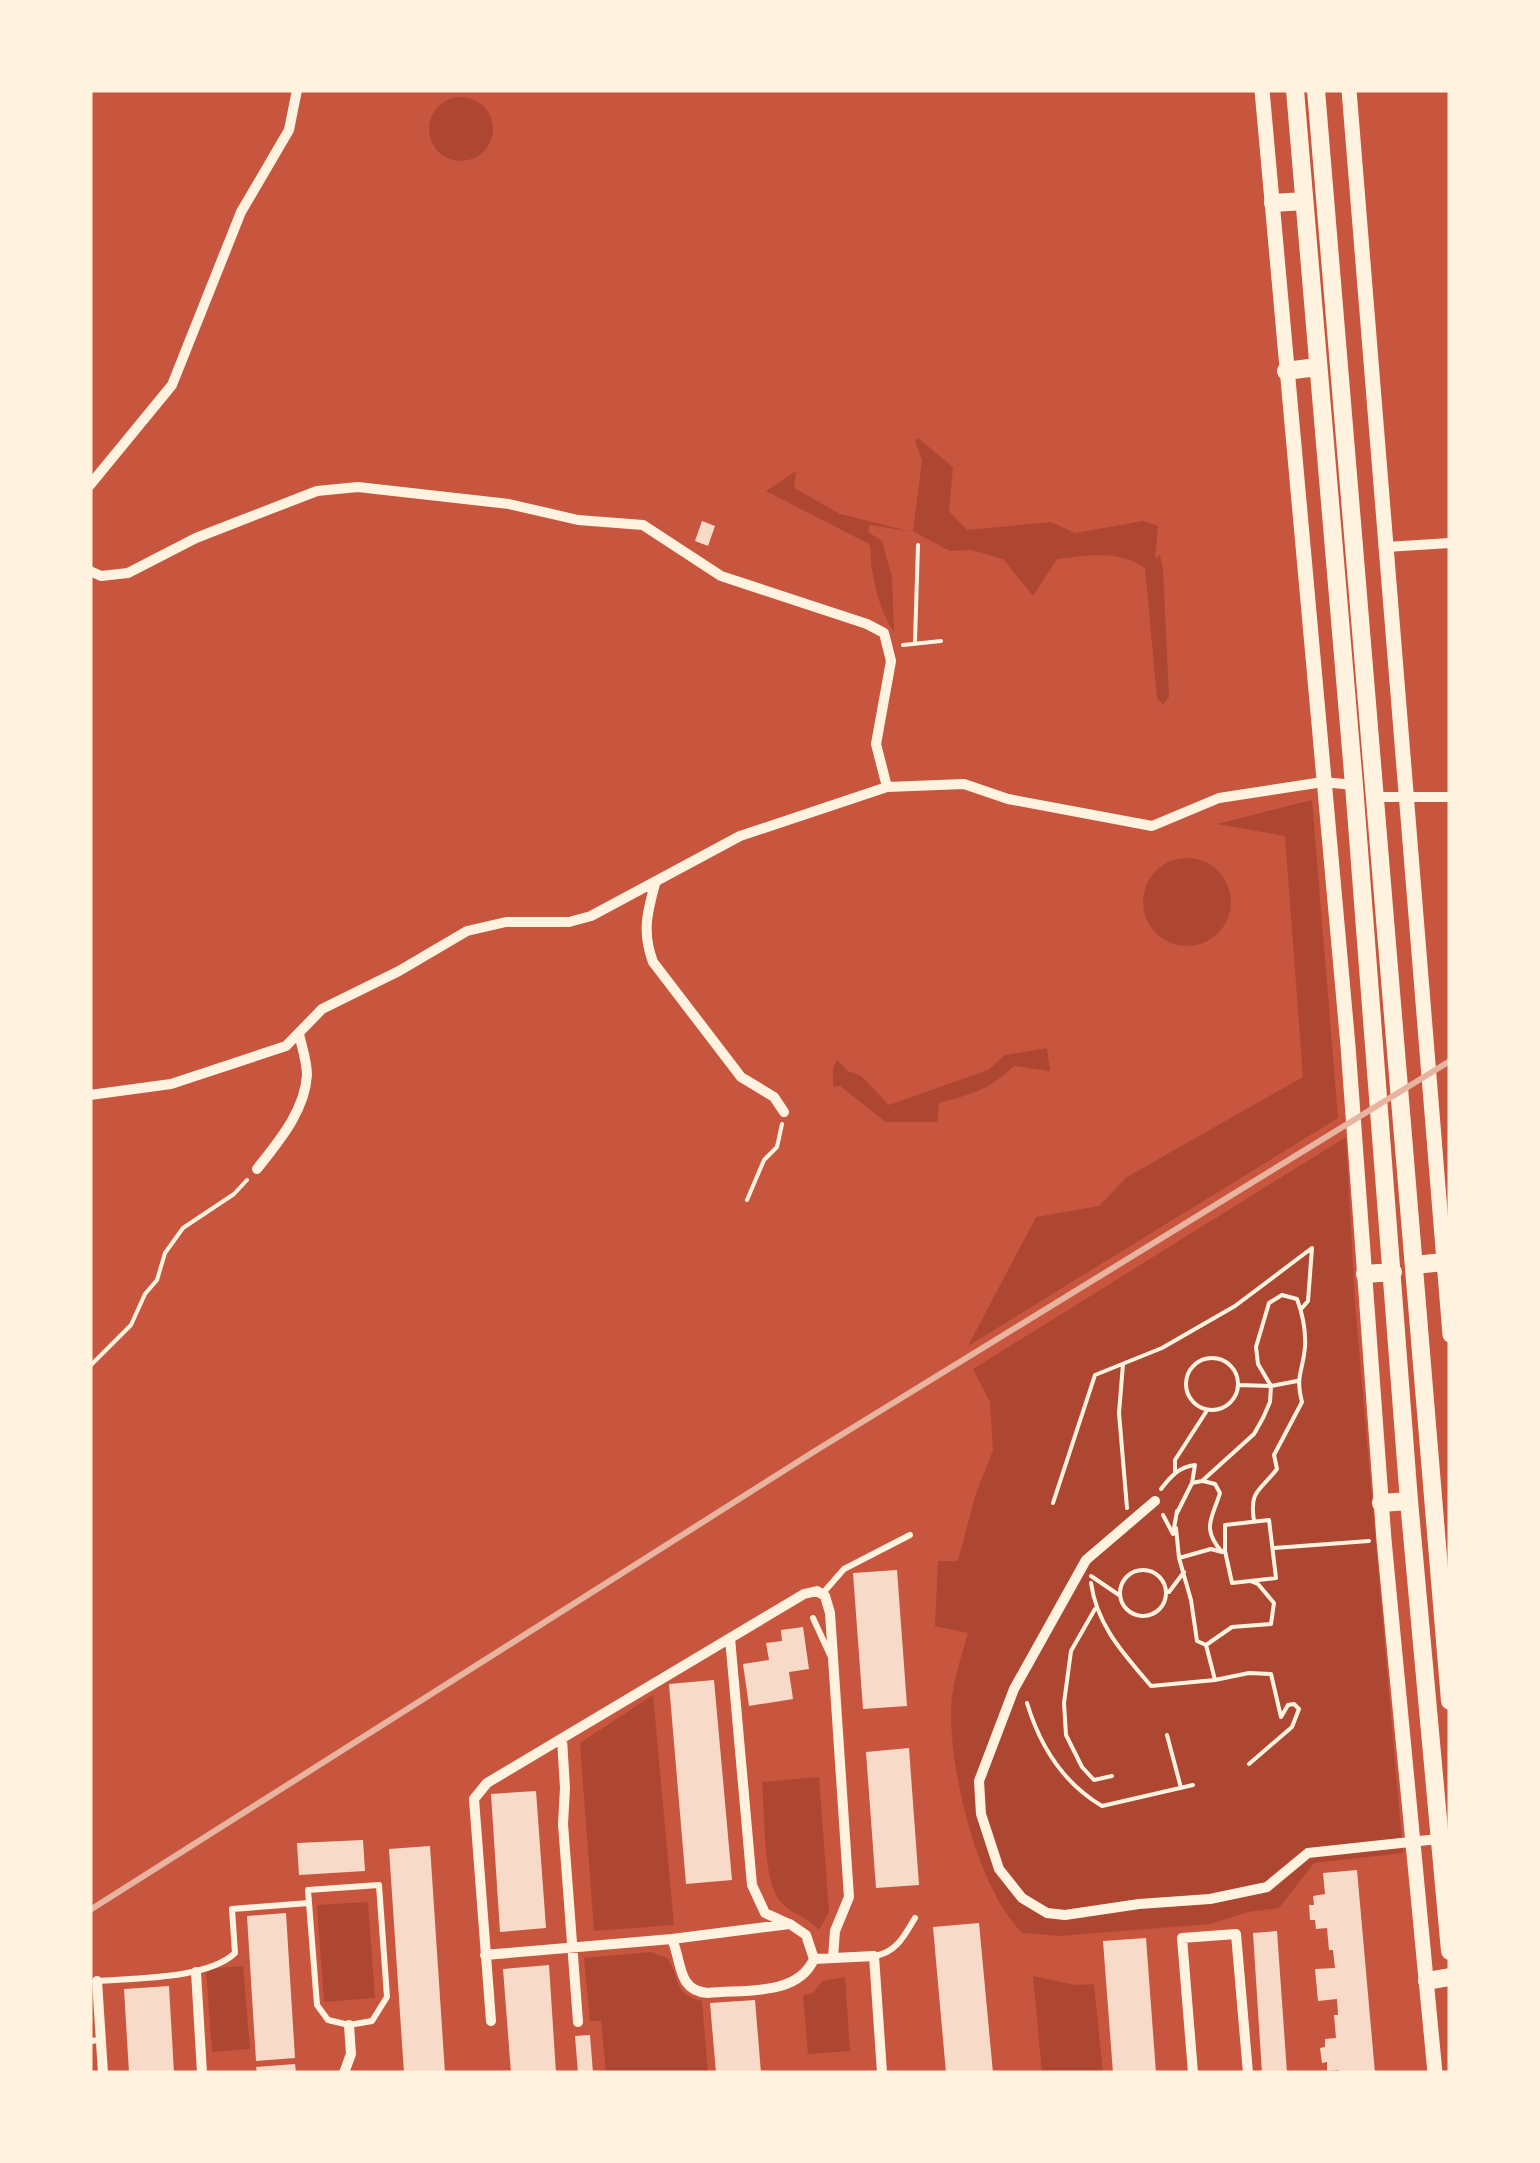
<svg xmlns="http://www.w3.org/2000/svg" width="1540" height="2163" font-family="'Work Sans',sans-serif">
<rect width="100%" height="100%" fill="#c8553d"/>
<path fill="#ae4732" d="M429 129a32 32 0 1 1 64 0a32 32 0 1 1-64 0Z
M918,438L953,467L949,511L967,530L1051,522L1075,533L1143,521L1158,526L1155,558L1160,555L1163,570L1169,697L1163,705L1157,698L1145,568C1120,550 1087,555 1057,559L1033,596L1003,559L971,550L950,551L914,532L870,525L868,532L882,541L892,577L894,632C882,614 875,591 872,569C870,560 872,553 869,544L766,491L796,471L794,488L840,514L913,532L922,460L915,441Z
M1312,800L1338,1118L968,1346L1036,1217L1099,1206L1127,1177L1303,1077L1285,836L1217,824Z
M1143 902a44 44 0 1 1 88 0a44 44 0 1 1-88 0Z
M1047,1048L1050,1071L1014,1066C991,1089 970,1095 939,1103L937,1122H886L840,1086L833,1087V1068L837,1060L848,1071L861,1076L889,1105L988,1070L1005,1055Z
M1346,1137L1355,1303L1403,1853L1314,1863L1279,1908L1248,1912L1210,1924L1060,1936L1022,1933C977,1887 950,1773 951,1709C952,1683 961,1658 968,1633L935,1626L938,1561H958L975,1496L993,1450L990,1402L973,1369Z
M653,1695L674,1925L594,1931L580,1743Z
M819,1777L829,1912L819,1930C808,1917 790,1914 780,1901C762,1879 765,1811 762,1782Z
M368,1902L375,1998L324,2002L317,1905Z
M651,1952L667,1958C681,1977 672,1995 702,2001L708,2073L606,2072L601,2021H590L584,1958Z
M243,1966L250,2049L212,2052L206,1969Z
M1033,1976L1075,1985L1094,1984L1103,2073H1042Z
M845,1977L850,2051L808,2054L803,1995L813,1993L822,1981Z"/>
<path fill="#f7dbc8" d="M702,521L715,526L708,546L695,541Z
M897,1570L907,1706L863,1709L853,1573Z
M803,1627L809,1669L789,1672L793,1699L749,1706L743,1664L769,1660L766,1643L782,1641L781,1630Z
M714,1680L732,1880L686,1884L669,1684Z
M909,1748L919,1885L876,1888L866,1752Z
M536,1791L546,1928L500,1932L491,1794Z
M363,1840L365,1871L299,1875L297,1843Z
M430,1846L445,2073H404L389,1849Z
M1357,1870L1375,2073H1339V2070L1327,2071V2062L1322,2063L1320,2048L1325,2047V2039L1336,2038L1334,2015H1338L1337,1999L1318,2001L1315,1969L1335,1968L1333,1950H1329L1327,1928L1316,1929L1315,1920H1310L1309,1905H1314L1313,1896L1325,1894L1323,1873Z
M286,1913L295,2058L256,2061L247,1916Z
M979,1923L993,2073H946L933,1927Z
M1277,1931L1287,2073H1262L1253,1933Z
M1146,1938L1156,2073H1113L1103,1941Z
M549,1965L556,2073H511L503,1969Z
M169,1986L174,2073H129L124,1989Z
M755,2000L761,2073H716L710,2003Z
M590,2035L593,2073H578L575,2036Z
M295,2064L296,2073H257L256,2067Z"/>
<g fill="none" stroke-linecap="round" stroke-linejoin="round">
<path stroke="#fff3e0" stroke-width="4" d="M915,641L918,545
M903,645L941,641
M747,1200L764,1160L777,1147L782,1124
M1186 1384a26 26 0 1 1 52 0a26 26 0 1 1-52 0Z
M1123,1364L1119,1413L1127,1508
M90,1366L131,1325L145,1294L157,1280L165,1253L183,1228L234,1194L247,1180
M1239,1385L1271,1386L1297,1381
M1175,1473V1460L1206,1412
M1203,1481L1215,1484L1220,1493C1212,1519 1201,1528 1222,1552L1225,1551
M1161,1489C1171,1476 1179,1467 1195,1465L1192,1483L1202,1481L1254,1434L1263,1418L1270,1402L1271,1386L1258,1364L1256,1347L1269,1303L1282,1295L1297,1299C1303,1315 1306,1330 1305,1347C1303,1372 1295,1375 1302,1402L1274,1455L1277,1469C1260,1491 1249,1490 1254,1521
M1053,1503L1095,1375L1162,1348L1235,1306L1312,1248L1308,1301L1302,1308
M1177,1513L1192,1483
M1163,1515L1173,1534L1177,1511
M1269,1520L1276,1578L1232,1583L1225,1551V1525Z
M1176,1528L1179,1558L1191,1600L1197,1641L1206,1645L1215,1680L1249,1673L1271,1674L1281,1717L1288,1705L1294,1704L1299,1709L1292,1727L1249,1764
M1274,1548L1369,1541
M1179,1558L1211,1549L1222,1552
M1120 1593a23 23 0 1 1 46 0a23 23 0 1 1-46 0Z
M1091,1576L1119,1595
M1091,1583C1097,1626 1124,1654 1151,1686L1215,1680
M1169,1592L1184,1572
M1095,1609L1071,1651L1064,1703L1066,1735L1082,1767L1094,1780L1112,1776
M1206,1645L1232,1627L1271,1624L1274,1603L1258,1584L1250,1581
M1027,1703C1040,1746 1063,1783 1102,1806L1193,1785
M1167,1735L1181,1788"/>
<path stroke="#fff3e0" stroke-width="6" d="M823,1593L844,1569L910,1535
M813,1618L830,1655
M379,1885L387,1997L372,2021L349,2025L328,2020L317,2005L308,1890Z
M875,1956C897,1952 904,1936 915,1918
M97,1981C135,1978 208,1979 235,1953L232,1909L309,1903
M90,2041L101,2040"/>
<path stroke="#fff3e0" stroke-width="10" d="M90,485L172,385L241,212L289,130L297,90
M1386,547L1450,543
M90,571L101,576L128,573L196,538L317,491L358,487L509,504L578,520L643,525L721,576L867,624L884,633L891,661L876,744L887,787
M1376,797H1450
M655,884C647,913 642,933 653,962L741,1077L774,1097L784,1112
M90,1095L171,1084L286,1046L322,1009L399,971L467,931L506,922H569L591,916L740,836L887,787L964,784L1008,799L1152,826L1219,798L1323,782L1354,785
M257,1169C278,1142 305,1111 307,1075C307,1062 302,1047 299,1034
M1155,1501L1086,1560L1014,1689L979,1781L981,1814L999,1869L1022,1898L1047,1913L1065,1915L1139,1904L1210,1899L1267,1887L1308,1853L1438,1839L1450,1846
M730,1638L752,1885L765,1913L789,1924
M562,1739L565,1788L563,1824L578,2022
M485,1955L672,1939C682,1962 677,1991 708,1993C744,1989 797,1997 814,1959L806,1935L790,1924L672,1939
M814,1959L874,1956L882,2073
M196,1972L202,2073
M97,1981L103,2073
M491,2021L474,1799L487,1783L804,1594L817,1591L825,1596L830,1613L849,1897L835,1931L833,1958
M344,2073L351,2054L349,2025
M1193,2073L1182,1938L1236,1934L1248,2073"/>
<path stroke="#fff3e0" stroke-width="15" d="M1262,90L1348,1046L1384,1540L1435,2073
M1349,90L1450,1335"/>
<path stroke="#fff3e0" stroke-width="18" d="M1295,90L1354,785L1409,1501L1450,1951
M1316,90L1450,1701
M1273,203L1304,201
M1286,371L1317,367
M1414,1265L1444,1262
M1365,1274L1393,1272
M1381,1503L1409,1501
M1427,1981L1450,1977"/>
<path stroke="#e9b49f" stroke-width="6" d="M90,1910L815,1451L1450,1061"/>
</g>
<rect width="1540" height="2163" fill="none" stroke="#fff3e0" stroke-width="185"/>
</svg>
